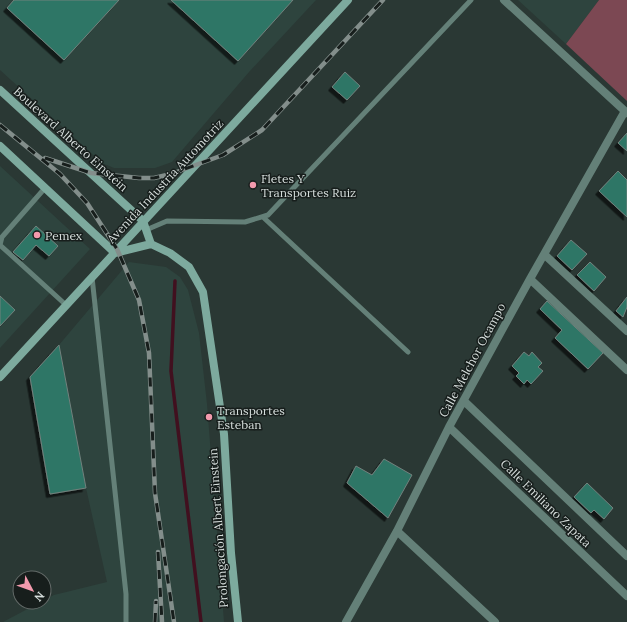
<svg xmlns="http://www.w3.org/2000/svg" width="627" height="622" font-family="Lora,serif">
<defs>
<filter id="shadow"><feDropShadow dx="-3.5" dy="3.5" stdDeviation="0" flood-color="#0009"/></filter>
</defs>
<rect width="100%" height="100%" fill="#2a3834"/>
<path fill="#2e443e" d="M0,0H316L249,72L172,162L155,168H114L102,163L0,70Z
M518,0H599L566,44Z
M0,166L90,249L0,348Z
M129,262L166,267L180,277L188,290L199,333L207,404L224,622H3L54,595L107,582L86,488L59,345Z"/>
<path fill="#7c4853" d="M599,0H627V101L566,44Z"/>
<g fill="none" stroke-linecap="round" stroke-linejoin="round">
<path stroke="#41101f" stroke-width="3.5" d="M175,281L171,371L201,622"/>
</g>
<path fill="#2e7666" stroke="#72817d" filter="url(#shadow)" d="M14,0H119L64,60L7,8Z
M171,0H293L238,61Z
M345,72L360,86L347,100L332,87Z
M627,133V151L618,143Z
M618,171L627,180V217L599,191Z
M36,226L58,246L49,256L36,245L23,260L13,252Z
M571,240L587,254L572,270L557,256Z
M590,262L606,277L594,291L577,275Z
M0,296L15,310L0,326Z
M627,297V307L623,317L616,311Z
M547,301L603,353L588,369L555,338L562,330L540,309Z
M59,345L86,488L50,494L30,377Z
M524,352L529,356L532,352L542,363L538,367L543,371L531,384L527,380L524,384L516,376L519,373L512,366Z
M384,459L412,475L388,518L347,483L356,466L372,475Z
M587,483L613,508L604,519L594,510L591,513L574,497Z"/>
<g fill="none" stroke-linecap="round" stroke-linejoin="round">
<path stroke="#648078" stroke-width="5" d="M45,188L2,237L0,245L66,305
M264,218L408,352
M146,230L167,221L245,222L268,215L471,0
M92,277L126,594V622"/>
<path stroke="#648078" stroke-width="8" d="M504,0L627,113
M545,255L627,331
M530,279L627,370
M464,401L627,556
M449,427L627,596
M397,531L495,622
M346,622L397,531L449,427L530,279L625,111"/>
<path stroke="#7daa9e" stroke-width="8" d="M0,90L143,221L151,244
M0,146L115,253
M115,253L151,244L170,253L189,267L203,292L224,434L231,553L238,622
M0,377L348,0"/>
<g stroke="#838e8b" stroke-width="4.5">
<path id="rail" d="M0,125L60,174L87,203L117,249L139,300L149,353L155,493L174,622
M45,158L91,173L139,178H154L171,174L223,155L262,130L383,0
M158,552L162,622
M155,622L156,601"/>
</g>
<use href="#rail" stroke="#171e1c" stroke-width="3" stroke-dasharray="9" stroke-linecap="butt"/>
</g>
<g fill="#f29aad" stroke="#171e1c" stroke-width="1.5">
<circle cx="253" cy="185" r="4"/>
<circle cx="37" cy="235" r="4"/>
<circle cx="209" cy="417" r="4"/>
</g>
<g text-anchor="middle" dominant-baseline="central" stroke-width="3" stroke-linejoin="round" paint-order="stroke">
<g font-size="12" fill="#d5dddb" stroke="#171e1c">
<text transform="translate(71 139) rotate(42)">Boulevard Alberto Einstein</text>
<text transform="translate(165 181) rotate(-47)">Avenida Industria Automotriz</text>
<text transform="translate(472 360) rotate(-62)">Calle Melchor Ocampo</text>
<text transform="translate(546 503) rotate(44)">Calle Emiliano Zapata</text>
<text transform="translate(218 528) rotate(-94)">Prolongación Albert Einstein</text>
</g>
<g font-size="12" fill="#d5dddb" stroke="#171e1c" text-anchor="start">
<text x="261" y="178">Fletes Y<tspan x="261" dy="14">Transportes Ruiz</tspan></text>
<text x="45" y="235">Pemex</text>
<text x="217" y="410">Transportes<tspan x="217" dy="14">Esteban</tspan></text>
</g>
</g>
<g transform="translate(32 590) rotate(131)"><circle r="19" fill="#171e1c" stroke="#636a68"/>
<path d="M0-3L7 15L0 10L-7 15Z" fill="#f29aad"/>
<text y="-6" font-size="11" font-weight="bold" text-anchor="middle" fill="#d5dddb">N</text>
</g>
</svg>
